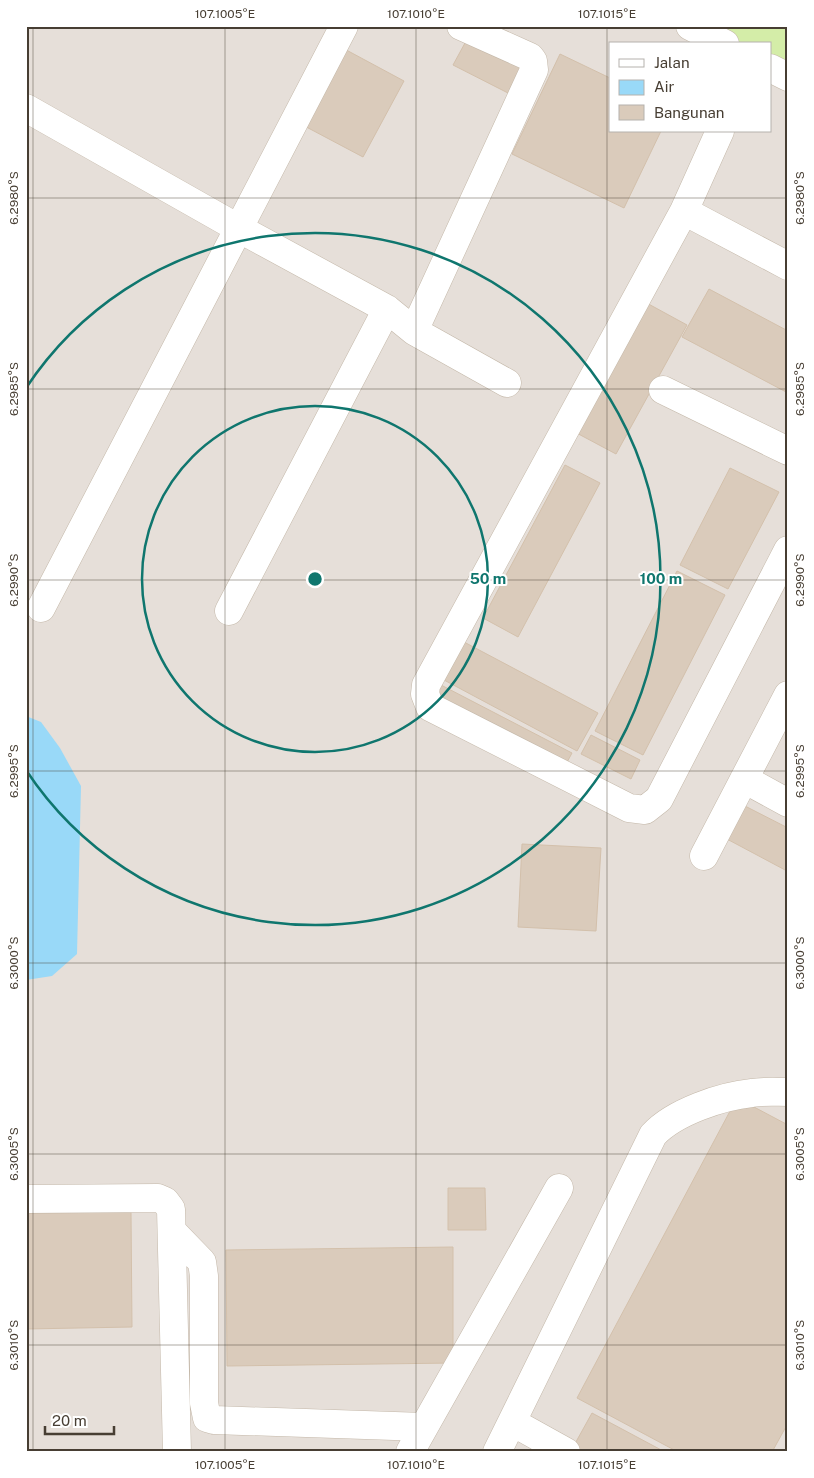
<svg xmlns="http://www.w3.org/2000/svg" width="814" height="1478" font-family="'Public Sans',sans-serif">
<rect width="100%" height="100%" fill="#f4eee4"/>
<path fill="#e6dfd9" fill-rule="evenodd" d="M26,26H788V1452H26ZM610,44H770V131H610Z"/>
<path fill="#d4eda8" d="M687,26H788V79L770,70V44H720Z"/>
<path fill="#99d9f8" d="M26,716L41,722L60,748L81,786L77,954L52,976L26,980Z"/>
<path fill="#dacbbb" stroke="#d3c0ab" d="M471,32L525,60L508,93L453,65Z
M337,45L404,81L363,157L295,121Z
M560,54L610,78V131H661L624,208L512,154Z
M709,289L788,331V393L682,337Z
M643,301L687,325L616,454L571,430Z
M565,465L600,483L518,637L483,618Z
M730,468L779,492L728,589L680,565Z
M677,571L725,595L643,755L595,731Z
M464,642L598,713L577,751L444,680Z
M441,685L572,753L565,766L434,698Z
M591,735L640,760L631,779L581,754Z
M743,805L788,828L787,871L725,838Z
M522,844L601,848L596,931L518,927Z
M737,1098L788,1125V1423L772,1452H678L577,1398Z
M448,1188H485L486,1230H448Z
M131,1212L132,1327L26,1329V1213Z
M453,1247V1363L227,1366L226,1250Z
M592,1413L665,1452H577L572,1449Z"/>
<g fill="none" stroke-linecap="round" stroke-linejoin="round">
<g stroke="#c4b8a9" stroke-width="29">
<path id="minor" d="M690,26L725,44
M770,68L788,77
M26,108L238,228L387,309L414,331L507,383
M720,131L684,211L426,685L425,694L430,707L629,808L645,810L659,799L788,550
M684,211L788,266
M414,331L534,70L533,61L530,57L461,26
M663,390L788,451
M41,608L344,26
M229,611L387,309
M744,779L788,803
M704,856L788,695
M26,1199L158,1198L165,1201L171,1209L177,1452
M172,1231L202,1262L204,1276V1403L207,1418L214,1420L424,1427
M512,1422L566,1452
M410,1452L559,1188
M497,1452L653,1135C674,1112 722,1096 752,1093C764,1091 776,1092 788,1092"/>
</g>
<use href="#minor" stroke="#fff" stroke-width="28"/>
</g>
<path fill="none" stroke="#473e33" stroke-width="1" stroke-opacity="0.45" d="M33,26V1452M225,26V1452M416,26V1452M607,26V1452M26,198H788M26,389H788M26,580H788M26,771H788M26,963H788M26,1154H788M26,1345H788"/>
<g fill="none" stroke="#0f766e" stroke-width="2.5">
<circle cx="315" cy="579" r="173"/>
<path d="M26 388A346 346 0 1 1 26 770"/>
</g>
<circle cx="315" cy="579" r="8" fill="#0f766e" stroke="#fff" stroke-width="2.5"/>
<g font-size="15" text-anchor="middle" font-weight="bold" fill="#0f766e" stroke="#fff" stroke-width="4" stroke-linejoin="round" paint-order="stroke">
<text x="488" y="584">50 m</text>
<text x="661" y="584">100 m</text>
</g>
<rect width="814" height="1478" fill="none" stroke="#ffffff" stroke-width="55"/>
<rect x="609" y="42" width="162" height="90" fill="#ffffff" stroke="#b5b2ad"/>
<rect x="619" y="59" width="25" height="8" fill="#ffffff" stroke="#b5b2ad"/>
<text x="654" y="68" font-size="15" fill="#473e33">Jalan</text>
<rect x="619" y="80" width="25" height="15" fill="#99d9f8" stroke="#b5b2ad"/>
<text x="654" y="92" font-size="15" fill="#473e33">Air</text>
<rect x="619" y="105" width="25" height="15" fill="#dacbbb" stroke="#b5b2ad"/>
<text x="654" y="118" font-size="15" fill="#473e33">Bangunan</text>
<path d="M45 1426v8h69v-8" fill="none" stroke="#473e33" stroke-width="2.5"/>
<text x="52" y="1426" font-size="15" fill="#473e33" stroke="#ffffff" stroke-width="4" paint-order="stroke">20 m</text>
<rect x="28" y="28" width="758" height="1422" fill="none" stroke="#473e33" stroke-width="2"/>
<g font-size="12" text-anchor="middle" fill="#473e33">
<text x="225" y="18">107.1005°E</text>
<text x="416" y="18">107.1010°E</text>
<text x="607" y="18">107.1015°E</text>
<text transform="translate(14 198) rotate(-90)" y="4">6.2980°S</text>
<text transform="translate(800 198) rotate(-90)" y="4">6.2980°S</text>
<text transform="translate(14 389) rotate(-90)" y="4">6.2985°S</text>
<text transform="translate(800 389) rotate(-90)" y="4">6.2985°S</text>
<text transform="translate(14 580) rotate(-90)" y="4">6.2990°S</text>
<text transform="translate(800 580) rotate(-90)" y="4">6.2990°S</text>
<text transform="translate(14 771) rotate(-90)" y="4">6.2995°S</text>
<text transform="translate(800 771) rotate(-90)" y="4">6.2995°S</text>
<text transform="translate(14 963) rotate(-90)" y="4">6.3000°S</text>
<text transform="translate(800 963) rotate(-90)" y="4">6.3000°S</text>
<text transform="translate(14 1154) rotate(-90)" y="4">6.3005°S</text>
<text transform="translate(800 1154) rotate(-90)" y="4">6.3005°S</text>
<text transform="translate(14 1345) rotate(-90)" y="4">6.3010°S</text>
<text transform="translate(800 1345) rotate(-90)" y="4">6.3010°S</text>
<text x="225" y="1469">107.1005°E</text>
<text x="416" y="1469">107.1010°E</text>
<text x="607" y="1469">107.1015°E</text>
</g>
</svg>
